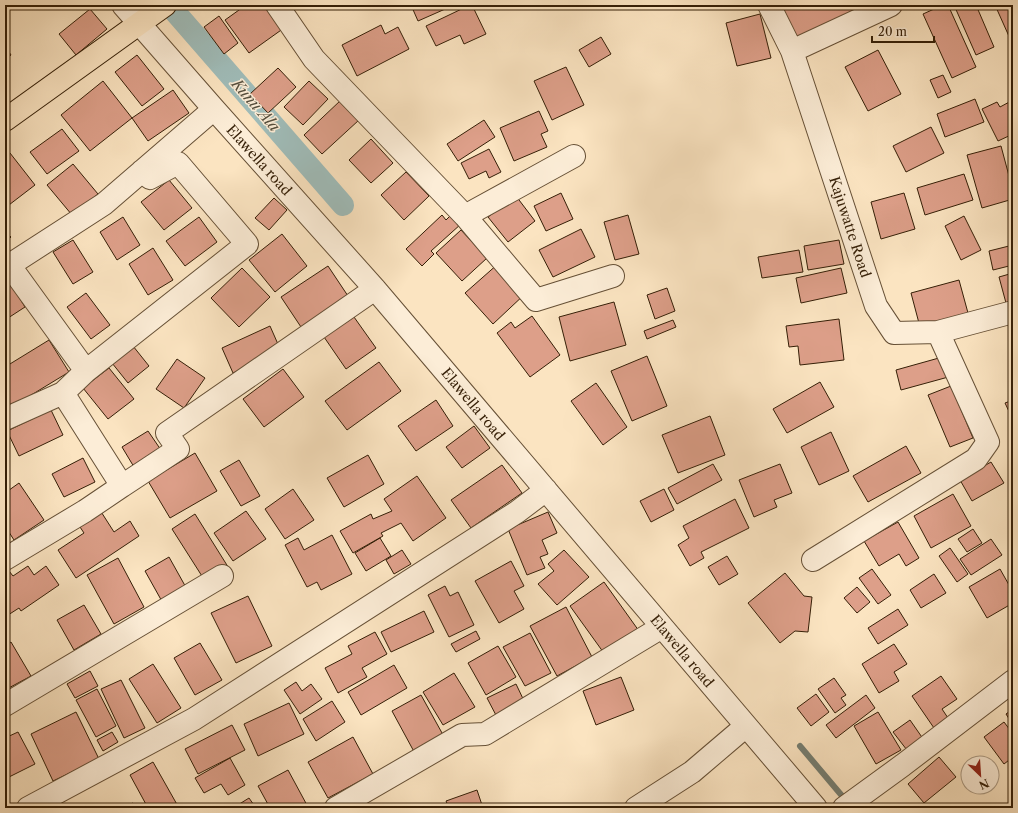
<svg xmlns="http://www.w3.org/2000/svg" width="1018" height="813" font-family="'Libre Caslon Text',serif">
<rect width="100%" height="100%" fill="#fbe4c1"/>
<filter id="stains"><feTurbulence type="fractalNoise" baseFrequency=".005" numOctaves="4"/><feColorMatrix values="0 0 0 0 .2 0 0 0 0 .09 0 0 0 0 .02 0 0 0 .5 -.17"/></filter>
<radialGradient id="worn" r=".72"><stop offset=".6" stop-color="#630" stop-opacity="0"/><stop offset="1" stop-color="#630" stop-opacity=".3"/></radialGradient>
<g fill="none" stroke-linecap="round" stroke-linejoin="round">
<path stroke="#757e72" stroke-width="6" d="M800,746L843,797"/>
<path stroke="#a0bdba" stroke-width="22" d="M169,5L343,205"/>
</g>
<path fill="#dd9f89" stroke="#351f07" d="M246,5H268L284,28L249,53L225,20Z
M411,5H452V6L418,21Z
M470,5H472L486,34L464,44L460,35L436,46L426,26Z
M780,5H872L795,40Z
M943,5H948L976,67L952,78L923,14Z
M954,5H976L994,47L976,55Z
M995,5H1013V43H1012Z
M90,9L107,29L76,55L59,34Z
M760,14L771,58L737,66L726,23Z
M219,16L238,43L224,54L204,27Z
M381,25L385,34L398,27L409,49L357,76L342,45Z
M601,37L611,54L589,67L579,50Z
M5,46L11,55L5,60Z
M878,50L901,94L868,111L845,67Z
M137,55L164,89L142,106L115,72Z
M566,67L584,105L552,120L534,81Z
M278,68L296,87L268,113L250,94Z
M943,75L951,92L938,98L930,80Z
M103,81L132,118L90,151L61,115Z
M309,81L328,99L303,125L284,107Z
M173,90L189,113L148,141L132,118Z
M975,99L984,122L945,137L937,114Z
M341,100L359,120L322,154L304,135Z
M1013,100V134L998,141L982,109L997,102L1000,107Z
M539,111L548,131L541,134L547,147L514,161L500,128Z
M484,120L495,137L458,161L447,144Z
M931,127L944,153L906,172L893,146Z
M62,129L79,151L47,174L30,152Z
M371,139L393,163L371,183L349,160Z
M1001,146L1013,191V199L982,208L967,155Z
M489,149L501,172L489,178L486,171L469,179L461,163Z
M10,153L35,185L5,208V157Z
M73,164L98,194L72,215L47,185Z
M406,172L429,196L404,220L381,195Z
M964,174L973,200L925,215L917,188Z
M169,180L192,208L164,230L141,202Z
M561,193L573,219L546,231L534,206Z
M904,193L915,229L881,239L871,202Z
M516,196L535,221L508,242L488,217Z
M274,198L287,210L269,230L255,218Z
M452,214L461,224L431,251L434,254L422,266L406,249L442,215L446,220Z
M628,215L639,254L615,260L604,222Z
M964,216L981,250L961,260L945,226Z
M123,217L140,245L117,260L100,232Z
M199,217L217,242L185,266L166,241Z
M581,229L595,257L553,277L539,250Z
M461,230L487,258L462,281L436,253Z
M5,231L11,237L5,243Z
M282,234L307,266L275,292L249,260Z
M73,240L93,272L73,284L53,252Z
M839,240L844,264L808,270L804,246Z
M1013,245V265L993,270L989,251Z
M153,248L173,280L148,295L129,264Z
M799,250L803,272L762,278L758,257Z
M499,263L526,293L493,324L465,293Z
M328,266L348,296L301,327L281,297Z
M242,268L270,297L239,327L211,298Z
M841,268L847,293L801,303L796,278Z
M1013,273V301L1006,303L999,277Z
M7,278L25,307L5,320V279Z
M959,280L968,313L920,327L911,293Z
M667,288L675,311L655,319L647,295Z
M86,293L110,325L91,339L67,307Z
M614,302L626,345L570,361L559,317Z
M532,316L560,355L530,377L497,333L511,322L515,328Z
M354,317L376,348L346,369L324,337Z
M839,319L844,360L800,365L798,346L789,347L786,326Z
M673,320L676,327L647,339L644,331Z
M270,326L281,351L233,373L222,348Z
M49,340L69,372L5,411V367Z
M133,346L149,366L128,383L112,363Z
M647,356L667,406L632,421L611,371Z
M946,356L952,376L901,390L896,370Z
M177,359L205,378L184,408L156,389Z
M379,362L401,391L347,430L325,401Z
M109,368L134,399L108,419L83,388Z
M283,369L304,397L264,427L243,399Z
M820,382L834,407L787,433L773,409Z
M596,383L627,427L603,445L571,401Z
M951,386L973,438L950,447L928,395Z
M436,400L453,426L416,451L398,426Z
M1013,400V420L1005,403Z
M51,410L63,435L19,456L7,431Z
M710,416L725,455L678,473L662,435Z
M474,426L490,448L462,468L446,447Z
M148,431L161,450L134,467L122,447Z
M831,432L849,471L819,485L801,447Z
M906,446L921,473L868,502L853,476Z
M195,453L217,491L170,518L148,481Z
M368,455L384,484L344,507L327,478Z
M83,458L95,482L64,497L52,474Z
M239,460L260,496L241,506L220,471Z
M991,462L1004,483L972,501L960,480Z
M713,464L722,480L677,504L668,488Z
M780,464L792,493L774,500L777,507L754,517L739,480Z
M502,465L522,493L471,528L451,500Z
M417,476L446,518L413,541L401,523L381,533L383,536L353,553L340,531L371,514L373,519L392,511L384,499Z
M19,483L44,520L14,540L5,526V493Z
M293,489L314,520L285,539L265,509Z
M664,489L674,510L651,522L640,501Z
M953,494L971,526L931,548L914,516Z
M735,499L749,528L701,552L704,558L690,566L678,545L689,538L683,526Z
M98,507L114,532L130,521L139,536L76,578L58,550L84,533L76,521Z
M246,511L266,539L233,561L214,533Z
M548,512L557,533L542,540L548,554L540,557L545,568L527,575L508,529Z
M195,514L230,570L207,584L172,529Z
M898,522L919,558L906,566L899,554L879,566L864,541Z
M973,529L982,543L967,552L958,539Z
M332,535L352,574L321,590L317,582L307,587L285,545L298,538L304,550Z
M380,538L391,556L366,571L355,553Z
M991,539L1002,555L971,575L960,559Z
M950,548L968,574L957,582L939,556Z
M402,550L411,564L394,574L386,560Z
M564,550L589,577L557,605L538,584L554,571L548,564Z
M727,556L738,574L719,585L708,567Z
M169,557L188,591L164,605L145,571Z
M118,558L144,607L114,624L87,575Z
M511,561L524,586L514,591L524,609L499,623L475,581Z
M28,566L34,575L46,566L59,585L21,611L19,608L5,617V573L9,571L13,576Z
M872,569L891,595L878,604L859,578Z
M1000,569L1013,592V603L987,618L969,587Z
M785,573L804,596L812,597L808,632L795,631L780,643L748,603Z
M934,574L946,593L921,608L910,590Z
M604,582L639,631L606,656L570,606Z
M445,586L450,596L458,592L474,625L449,637L428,595Z
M857,587L870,602L857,613L844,598Z
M248,596L272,646L236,663L211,613Z
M84,605L101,634L74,650L57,620Z
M566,607L592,657L557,676L530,626Z
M898,609L908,625L878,644L868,628Z
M424,611L434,632L391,652L381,632Z
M476,631L480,639L456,652L451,644Z
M375,632L387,654L362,668L367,677L338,693L325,668L352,654L348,646Z
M530,633L551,673L525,686L503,647Z
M11,642L31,676L5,690V646Z
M200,643L222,680L195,695L174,658Z
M894,644L907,664L894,672L899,681L879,693L862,664Z
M498,646L516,677L486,695L468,663Z
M153,664L181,708L157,723L129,679Z
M394,665L407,688L361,715L348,692Z
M90,671L98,686L75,698L67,684Z
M454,673L475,707L443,725L423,692Z
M941,676L957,699L942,709L948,718L934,728L912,696Z
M621,677L634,710L596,725L583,691Z
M834,678L846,695L841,698L846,705L835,713L818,689Z
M121,680L145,728L124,738L101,689Z
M296,682L302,691L311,684L322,699L300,714L284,690Z
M516,684L526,705L498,719L487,698Z
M97,689L116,726L96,737L76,700Z
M816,694L829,712L811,726L797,708Z
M421,695L447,742L418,759L392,711Z
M866,695L875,708L836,738L826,725Z
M332,701L345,722L316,741L303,719Z
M289,703L304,734L258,756L244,724Z
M1013,709V725L1006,714Z
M76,712L99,759L53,781L31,734Z
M878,712L901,750L876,764L854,726Z
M910,720L926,743L910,754L893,732Z
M1004,722L1013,734V757L1004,764L984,737Z
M232,725L245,750L198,774L185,749Z
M18,732L35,764L5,779V738Z
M112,732L118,742L103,751L97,740Z
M353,737L373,774L328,798L308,762Z
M939,757L956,777L924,803L908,784Z
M230,758L245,785L228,795L221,784L204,793L195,778Z
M153,762L179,808H148L130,775Z
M288,770L308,807L306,808H270L258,786Z
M477,790L483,808H449L446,801Z
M249,798L256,808H233Z
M133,803L135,808H122Z"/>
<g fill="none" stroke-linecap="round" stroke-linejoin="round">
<g stroke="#665036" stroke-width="24">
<path id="minor" d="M123,5L214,109L375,289L816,808
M277,5L314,59L465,216L536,300L613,276
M769,5L792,51L876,306L894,333L938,332L1013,312
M792,51L891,5
M465,216L574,156
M5,268L104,204L214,109
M86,371L247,244L178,163L150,178L142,171
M5,419L63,393L86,371L10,266
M122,486L178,449L167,433L375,289
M5,559L85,511L122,486L63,393
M813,560L976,459L988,442L938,332
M5,705L222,576
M28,808L194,719L517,512L546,490
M336,808L462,735L485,734L662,627
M636,808L692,772L746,726
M844,808L903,765L1013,681"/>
</g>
<g stroke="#351f07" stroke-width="24">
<path id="major" d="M5,120L165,5"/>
</g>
<use href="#minor" stroke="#fcedd7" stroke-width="22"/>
<use href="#major" stroke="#fbe4c1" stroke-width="22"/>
</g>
<g text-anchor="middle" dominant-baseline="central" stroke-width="3" stroke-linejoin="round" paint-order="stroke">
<g font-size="14" fill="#351f07" stroke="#fcedd7">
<text transform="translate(259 160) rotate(48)">Elawella road</text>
<text transform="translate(850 227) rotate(72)">Kajuwatte Road</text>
<text transform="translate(473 404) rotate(50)">Elawella road</text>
<text transform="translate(682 651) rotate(50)">Elawella road</text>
</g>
<g font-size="15" font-style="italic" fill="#554e3d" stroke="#fcedd7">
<text transform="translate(256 105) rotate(49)">Kunu Ala</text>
</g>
</g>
<rect width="1018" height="813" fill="none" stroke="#fbe4c1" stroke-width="20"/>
<rect x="6" y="6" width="1006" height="801" fill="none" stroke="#351f07" stroke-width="2"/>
<rect x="10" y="10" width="998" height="793" fill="none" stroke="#351f07"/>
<g transform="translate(980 775) rotate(155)"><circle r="19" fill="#fcedd7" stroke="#ac9b84"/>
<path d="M0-3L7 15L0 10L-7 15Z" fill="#8f2418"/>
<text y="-6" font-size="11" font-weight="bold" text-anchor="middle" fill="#351f07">N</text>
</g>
<path d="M872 36v6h62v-6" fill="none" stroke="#351f07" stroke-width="2"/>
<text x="878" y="36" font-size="12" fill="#351f07" stroke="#fcedd7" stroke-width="3" paint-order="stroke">20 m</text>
<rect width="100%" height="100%" filter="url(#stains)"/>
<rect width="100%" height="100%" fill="url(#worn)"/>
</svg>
